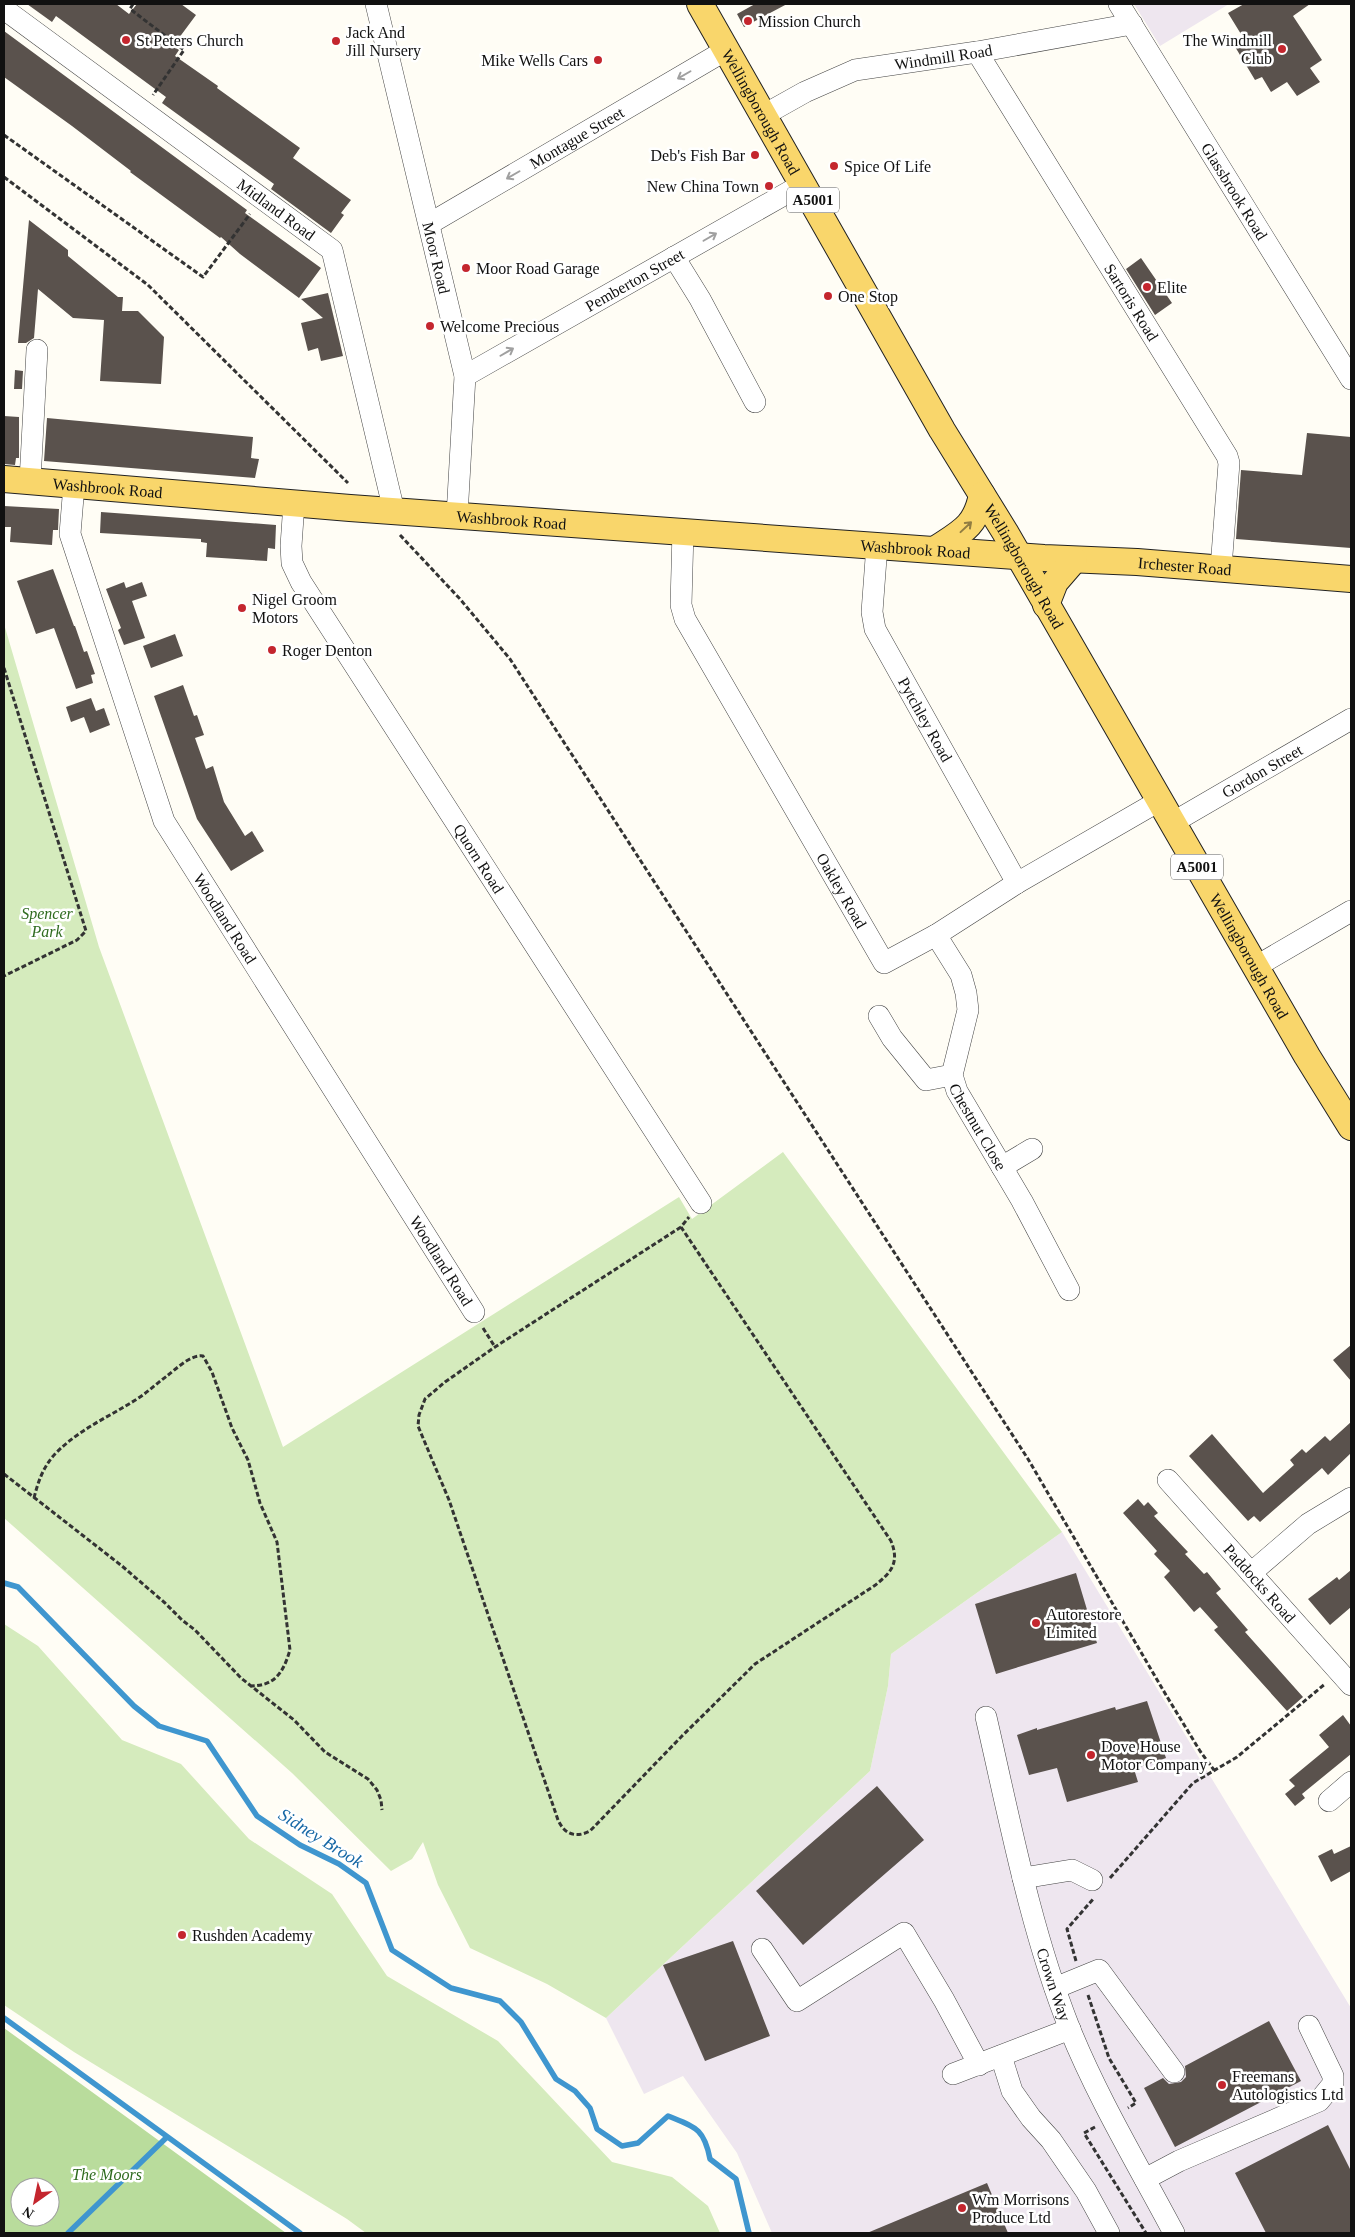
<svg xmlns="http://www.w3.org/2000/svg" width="1355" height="2237" font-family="Georgia,serif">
<rect width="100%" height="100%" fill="#fffdf5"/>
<path fill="#eee6ef" d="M1134,4H1229L1160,46Z
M1062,1532L1351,2008V2233H772L737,2153L683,2076L644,2094L606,2018L870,1771L888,1686L891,1654Z"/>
<path fill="#d5ebbd" d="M4,624L99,947L283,1447L679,1197L692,1219L783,1152L1062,1532L891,1654L888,1686L870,1771L606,2018L547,1984L470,1948L438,1885L423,1842L412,1859L391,1871L292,1773L4,1518Z
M4,1624L38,1646L122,1740L181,1764L249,1839L332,1894L387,1976L498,2041L612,2162L672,2177L708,2206L720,2233H366L347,2219L74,2052L4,2005Z"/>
<path fill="#b9dc9c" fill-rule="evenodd" d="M4,2028L286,2233H4ZM20,2187H50V2217H20Z"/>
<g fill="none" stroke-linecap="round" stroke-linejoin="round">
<path stroke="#3f96cf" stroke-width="5.5" d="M4,1583L18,1587L134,1706L159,1726L207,1741L257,1816L300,1845L339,1864L366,1883L392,1950L451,1988L500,2001L521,2022L556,2079L575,2091L590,2108L597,2129L622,2146L638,2143L668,2116C695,2127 704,2128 710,2159L736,2179L749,2233
M4,2018L300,2233
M68,2233L167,2137"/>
</g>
<path fill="#5a524d" d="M27,4H116L129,14L137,4H181L196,15L173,46L179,50L175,56L218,86L217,88L300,148L293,158L351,200L341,213L344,215L331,233L271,189L274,184L162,103L166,97L56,16L52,22Z
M755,4H787L744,27L737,14Z
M1244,4H1310L1293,16L1322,60L1310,68L1320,82L1297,96L1287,82L1271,92L1262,77L1255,80L1234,45L1244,39L1228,13Z
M4,31L247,210L245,213L321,268L299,298L240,254L221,237L220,238L130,172L131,171L72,126L4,77Z
M29,220L68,250V256L118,297H123L122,311H138L164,337L161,384L100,381L104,320L73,318L38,289L34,338L26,343H18Z
M1141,258L1172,303L1155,315L1126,269Z
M328,293L343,356L321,361L318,348L308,351L301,323L323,318L301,299Z
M15,370L23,371L22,389H14Z
M4,416L19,417V458H16L15,465L4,464Z
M47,418L253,437L251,458L259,459L255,478L44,461Z
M1307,433L1351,437V548L1236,539L1241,470L1302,475Z
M4,506L59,509L58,530H53L52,545L10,542L11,527H4Z
M101,512L276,525L275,549L268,548L267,561L206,557L207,543L201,542V539L100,533Z
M53,569L74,626H75L84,652L87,651L95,674L91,675L93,683L76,689L54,628L36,634L17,581Z
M124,582L126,588L142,582L147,596L132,601L145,638L124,645L118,630L121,628L106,589Z
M175,634L183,656L151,668L143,646Z
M183,685L194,716L197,715L204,735L195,738L206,769L213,766L224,802L245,836L252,831L264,851L231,871L197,819L154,696Z
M91,698L96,711L104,708L110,725L90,733L84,717L71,722L66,707Z
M1351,1345V1381L1333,1360Z
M1351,1422V1453L1328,1475L1322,1468L1260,1522L1254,1516L1248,1521L1189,1456L1212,1434L1263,1493L1294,1465L1290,1460L1302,1449L1306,1453L1325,1436L1330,1441Z
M1138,1499L1144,1506L1148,1502L1158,1513L1154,1516L1188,1552L1185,1554L1204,1574L1207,1572L1221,1589L1216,1593L1248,1630L1245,1632L1303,1697L1287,1711L1214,1630L1218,1627L1200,1607L1194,1612L1164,1577L1170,1571L1154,1554L1157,1551L1123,1513Z
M1351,1570V1607L1330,1625L1308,1599L1337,1577L1339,1580Z
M1076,1573L1097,1643L996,1674L975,1604Z
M1147,1701L1166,1758L1134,1769L1138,1782L1067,1802L1057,1768L1029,1775L1017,1735L1037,1728V1730L1115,1707L1116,1710Z
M1343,1715L1351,1726V1754L1302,1794L1305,1798L1295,1806L1285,1794L1295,1786L1289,1780L1329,1747L1319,1735Z
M877,1786L924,1840L803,1945L756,1891Z
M1351,1846V1871L1331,1882L1318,1856L1332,1849L1334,1854Z
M733,1941L770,2036L705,2061L663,1965Z
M1269,2021L1301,2081L1175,2147L1144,2088L1163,2078L1169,2084L1181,2082L1186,2077L1185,2066Z
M1328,2125L1351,2171V2233H1266L1235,2173Z
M987,2183L1008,2233H867Z"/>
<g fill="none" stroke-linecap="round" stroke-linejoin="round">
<g stroke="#444" stroke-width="22">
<g id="minor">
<path id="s1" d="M376,4L465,376L457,516"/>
<path id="s2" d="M1119,4L1351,379"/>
<path id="s3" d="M4,9L332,250L394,511"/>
<path id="s4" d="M977,52L1227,456L1229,463L1221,568"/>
<path id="s5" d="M764,115L805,92L855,70L977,52L1132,24"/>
<path id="s6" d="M429,224L726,50"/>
<path d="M674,257L700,299L755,402"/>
<path id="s7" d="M465,376L803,184"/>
<path d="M30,481L37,350"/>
<path id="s8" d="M74,485L70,534L164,821L474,1312"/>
<path id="s9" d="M294,503L291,546L292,563L301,582L701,1203"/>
<path id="s10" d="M683,531L681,605L685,619L884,963L936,935L1017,883L1159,801"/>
<path id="s11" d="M877,545L872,612L875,629L1017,883"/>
<path id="s12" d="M1172,823L1351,719"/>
<path id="s13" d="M936,935L961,975L966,993L968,1010L952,1075L957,1091L1022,1201L1069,1290"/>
<path d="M1255,967L1351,911"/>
<path d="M879,1016L892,1038L926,1080L952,1075"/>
<path d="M1002,1167L1032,1149"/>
<path id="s14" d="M1168,1480L1351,1685"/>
<path d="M1251,1573L1308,1524L1351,1498"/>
<path id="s15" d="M986,1717C1010,1821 1030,1928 1069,2027C1097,2097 1139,2167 1174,2233"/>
<path d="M1329,1801L1351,1782"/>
<path d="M1023,1878L1072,1870L1092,1880"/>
<path d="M762,1949L797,2001L904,1933L944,2000L979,2065"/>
<path d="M1055,1988L1099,1970L1174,2072"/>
<path d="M1001,2056L1012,2091L1031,2118L1051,2140L1086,2191L1109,2233"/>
<path d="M953,2074L1070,2029"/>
<path d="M1145,2179L1179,2161L1319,2101L1333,2084V2076L1309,2026"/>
</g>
</g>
<g stroke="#222" stroke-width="28">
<g id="major">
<path id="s16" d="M700,4L942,430L1005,532L1307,1056L1351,1127"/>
<path id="s17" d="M4,479L350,508L1044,558L1137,562L1351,579"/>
<path d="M936,549C962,532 976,526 982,495"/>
<path d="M1046,605L1055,582L1074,560"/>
</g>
</g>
<path stroke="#333" stroke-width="3" stroke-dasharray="5 2.5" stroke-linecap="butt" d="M133,4L130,9L184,50L153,95
M4,135L203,277L250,214
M4,177L148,285L348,483
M400,535L460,599L510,659L1028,1459L1166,1695L1200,1751L1214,1770
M4,668L86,931L77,940L4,976
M681,1227L495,1347L445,1382L425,1399L419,1415L418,1426L449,1500L558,1820C565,1835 576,1838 590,1831L682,1736L755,1664L874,1586C891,1573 900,1563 891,1541L681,1227L689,1217
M483,1328L495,1347
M4,1474L122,1566L165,1603L182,1620L195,1630L241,1678L294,1720L325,1752L368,1779L377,1790L381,1800L382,1810
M34,1498C38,1482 43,1467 55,1454C79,1429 109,1417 137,1399C148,1392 157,1383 167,1376C176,1369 191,1354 203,1356L212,1372L232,1428L248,1460L260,1503L277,1542L290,1650C283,1673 275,1686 250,1686
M1110,1878L1193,1783L1237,1757L1325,1684
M1076,1961L1067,1929L1094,1898
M1088,1995L1109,2058L1136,2103L1128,2108
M1095,2127L1084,2133L1146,2233"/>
<use href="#minor" stroke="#fff" stroke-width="21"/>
<use href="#major" stroke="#f9d66b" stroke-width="26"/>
</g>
<defs><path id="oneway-shaft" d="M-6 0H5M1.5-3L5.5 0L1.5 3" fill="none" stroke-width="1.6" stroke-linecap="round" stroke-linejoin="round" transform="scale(1.25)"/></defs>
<g stroke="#a0a0a0">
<use href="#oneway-shaft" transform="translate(684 75) rotate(150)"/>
<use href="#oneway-shaft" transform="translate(513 175) rotate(150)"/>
<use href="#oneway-shaft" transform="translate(710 237) rotate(-30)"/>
<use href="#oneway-shaft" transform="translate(507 352) rotate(-30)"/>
</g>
<use stroke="#917d42" href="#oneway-shaft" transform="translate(966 527) rotate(-43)"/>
<g fill="#c4262e" stroke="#fff" stroke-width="2">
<circle cx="748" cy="21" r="5"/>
<circle cx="126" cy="40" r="5"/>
<circle cx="336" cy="41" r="5"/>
<circle cx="1282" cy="49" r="5"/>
<circle cx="598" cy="60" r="5"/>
<circle cx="755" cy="155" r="5"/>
<circle cx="834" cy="166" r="5"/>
<circle cx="769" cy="186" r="5"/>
<circle cx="466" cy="268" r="5"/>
<circle cx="1147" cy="287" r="5"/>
<circle cx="828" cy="296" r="5"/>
<circle cx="430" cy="326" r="5"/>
<circle cx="242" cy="608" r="5"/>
<circle cx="272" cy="650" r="5"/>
<circle cx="1036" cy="1623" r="5"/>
<circle cx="1091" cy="1755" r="5"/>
<circle cx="182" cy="1935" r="5"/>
<circle cx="1222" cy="2085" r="5"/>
<circle cx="962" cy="2208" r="5"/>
</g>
<g text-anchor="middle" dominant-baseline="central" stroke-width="5" stroke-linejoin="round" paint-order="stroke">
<g fill="#fff" stroke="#585858" stroke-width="1">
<rect x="787" y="187.5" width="52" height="25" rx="4"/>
<rect x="1171" y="854.5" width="52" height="25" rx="4"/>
</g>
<g font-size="15" font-weight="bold" fill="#111">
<text x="813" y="200">A5001</text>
<text x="1197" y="867">A5001</text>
</g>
<g font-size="16" fill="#111" stroke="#fff" text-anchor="start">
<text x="758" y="21">Mission Church</text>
<text x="346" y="32">Jack And<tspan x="346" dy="18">Jill Nursery</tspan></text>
<text x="136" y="40">St Peters Church</text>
<text x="1272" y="40" text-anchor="end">The Windmill<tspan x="1272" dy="18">Club</tspan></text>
<text x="588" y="60" text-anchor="end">Mike Wells Cars</text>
<text x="745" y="155" text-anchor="end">Deb's Fish Bar</text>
<text x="844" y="166">Spice Of Life</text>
<text x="759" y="186" text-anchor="end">New China Town</text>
<text x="476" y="268">Moor Road Garage</text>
<text x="1157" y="287">Elite</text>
<text x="838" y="296">One Stop</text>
<text x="440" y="326">Welcome Precious</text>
<text x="252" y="599">Nigel Groom<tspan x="252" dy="18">Motors</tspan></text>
<text x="282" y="650">Roger Denton</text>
<text x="1046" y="1614">Autorestore<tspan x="1046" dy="18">Limited</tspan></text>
<text x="1101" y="1746">Dove House<tspan x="1101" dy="18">Motor Company</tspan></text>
<text x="192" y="1935">Rushden Academy</text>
<text x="1232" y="2076">Freemans<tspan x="1232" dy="18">Autologistics Ltd</tspan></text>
<text x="972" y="2199">Wm Morrisons<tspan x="972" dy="18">Produce Ltd</tspan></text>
</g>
<g font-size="16" fill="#111" stroke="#fff">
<text stroke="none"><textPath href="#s5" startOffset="191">Windmill Road</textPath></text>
<text stroke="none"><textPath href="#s16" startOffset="124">Wellingborough Road</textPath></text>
<text stroke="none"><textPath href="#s6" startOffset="171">Montague Street</textPath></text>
<text stroke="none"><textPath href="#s2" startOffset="220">Glassbrook Road</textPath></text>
<text stroke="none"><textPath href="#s3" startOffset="338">Midland Road</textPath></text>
<text stroke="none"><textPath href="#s1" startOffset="261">Moor Road</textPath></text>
<text stroke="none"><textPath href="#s7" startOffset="195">Pemberton Street</textPath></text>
<text stroke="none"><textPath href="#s4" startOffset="294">Sartoris Road</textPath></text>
<text stroke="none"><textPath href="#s17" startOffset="104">Washbrook Road</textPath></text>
<text stroke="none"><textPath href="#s17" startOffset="509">Washbrook Road</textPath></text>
<text stroke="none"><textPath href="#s17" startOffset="914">Washbrook Road</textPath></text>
<text stroke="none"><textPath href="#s16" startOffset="649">Wellingborough Road</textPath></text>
<text stroke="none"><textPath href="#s17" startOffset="1184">Irchester Road</textPath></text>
<text stroke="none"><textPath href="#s11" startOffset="188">Pytchley Road</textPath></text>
<text stroke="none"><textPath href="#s12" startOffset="104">Gordon Street</textPath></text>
<text stroke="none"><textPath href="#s9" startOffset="410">Quorn Road</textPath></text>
<text stroke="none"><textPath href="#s10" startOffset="402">Oakley Road</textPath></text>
<text stroke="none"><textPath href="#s8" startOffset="466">Woodland Road</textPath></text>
<text stroke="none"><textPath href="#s16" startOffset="1099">Wellingborough Road</textPath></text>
<text stroke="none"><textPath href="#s13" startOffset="208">Chestnut Close</textPath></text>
<text stroke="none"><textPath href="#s8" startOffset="871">Woodland Road</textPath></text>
<text stroke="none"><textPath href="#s14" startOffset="138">Paddocks Road</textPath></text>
<text stroke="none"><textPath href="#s15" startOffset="276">Crown Way</textPath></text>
</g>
<g font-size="16" font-style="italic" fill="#2f6b1f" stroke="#fff">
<text x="47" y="913">Spencer<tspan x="47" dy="18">Park</tspan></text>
<text x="107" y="2174">The Moors</text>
</g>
<g font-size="18" font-style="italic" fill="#1768a6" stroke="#fff">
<text transform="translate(321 1838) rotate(32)">Sidney Brook</text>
</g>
</g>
<rect width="1355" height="2237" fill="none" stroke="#111111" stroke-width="10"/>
<g transform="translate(35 2202) rotate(213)"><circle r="24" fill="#ffffff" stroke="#a0a0a0"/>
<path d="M0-4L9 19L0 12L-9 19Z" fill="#c4262e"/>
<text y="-8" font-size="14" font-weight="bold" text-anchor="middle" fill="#111111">N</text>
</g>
</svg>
